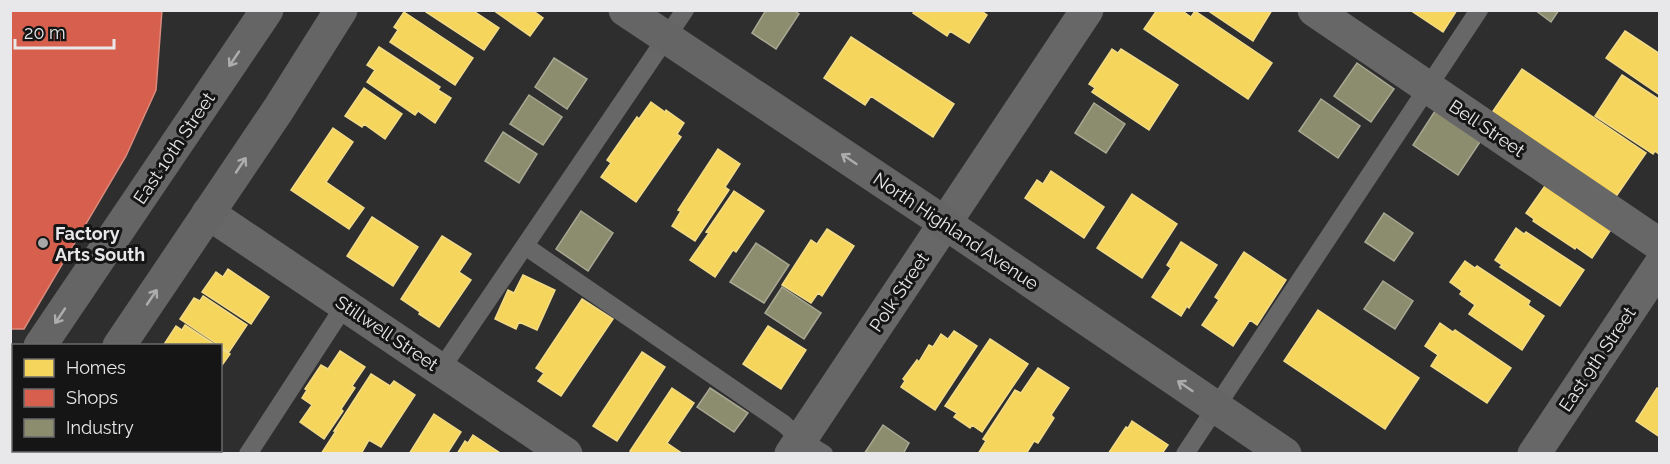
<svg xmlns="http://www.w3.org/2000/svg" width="1670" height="464" font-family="Raleway,sans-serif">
<rect width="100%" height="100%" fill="#2e2e2e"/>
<path fill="#f6d55c" stroke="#f2db87" stroke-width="1.5" d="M423,10H472L499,28L484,50Z
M493,10H532L543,18L530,36Z
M915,10H980L987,15L969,43L950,31L947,36L913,13Z
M1157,10H1181L1191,17L1195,11L1272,63L1248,99L1144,29Z
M1207,10H1272L1253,41Z
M1410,10H1457L1443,32Z
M404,12L473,58L455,85L390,42L398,30L394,27Z
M1625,31L1660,54V95L1606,58Z
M851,37L954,104L933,137L871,96L865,105L824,78Z
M379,47L440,87L438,90L451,98L435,123L418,111L415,115L367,82L375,70L367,65Z
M1112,49L1118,53L1121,49L1178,85L1149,130L1092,92L1095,88L1089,84Z
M1522,69L1646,153L1615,198L1491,114Z
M1622,75L1660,100V155L1655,151L1653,154L1595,116Z
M364,88L402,114L385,139L364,124L362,127L345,116Z
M651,102L665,112L666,110L684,123L677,134L681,137L636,202L601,177L611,163L607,160L637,117L639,119Z
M333,128L353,142L326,182L364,208L349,229L291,190Z
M718,149L740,164L725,187L729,190L695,241L672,226L681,211L678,210Z
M1051,171L1104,207L1084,238L1025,198L1037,180L1043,184Z
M1547,183L1614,225L1592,258L1576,247L1575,249L1533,221L1534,219L1526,213Z
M734,191L764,211L736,252L733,250L715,277L690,260L709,233L706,232Z
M1132,194L1177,224L1142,278L1097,248Z
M372,217L418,247L393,286L347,256Z
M1516,228L1524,234L1526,232L1584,270L1560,306L1500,267L1502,265L1495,260Z
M827,229L854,246L822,296L818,293L811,303L782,285L811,240L817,244Z
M442,236L471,254L459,272L471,280L439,327L419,314L420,312L401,299Z
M1181,242L1217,265L1189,308L1187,306L1181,316L1152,297L1171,268L1167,265Z
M1244,252L1286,280L1257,325L1250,320L1233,346L1202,325L1219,300L1215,297Z
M1465,261L1475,268L1477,266L1530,301L1528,305L1544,316L1522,350L1469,314L1475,305L1460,294L1462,291L1450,282Z
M228,269L269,297L251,324L202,292L216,272L223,277Z
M523,275L555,290L537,330L519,322L516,329L495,319L508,290L514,293Z
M203,296L247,325L229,352L180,319L194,298L200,301Z
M582,299L613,319L561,396L538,381L544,373L536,368Z
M1318,310L1419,378L1385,429L1284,361Z
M1440,323L1453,332L1455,330L1511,368L1487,403L1431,366L1438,355L1425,346Z
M185,325L217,346H163L176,326L182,330Z
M768,326L806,350L781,389L743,364Z
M954,331L977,346L935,410L901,387L905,381L903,379L917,360L919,362L929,345L933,347L941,334L948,339Z
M990,339L1028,364L982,432L972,425L970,428L954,417L957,413L945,406Z
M220,348L230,354L220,368Z
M340,351L365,367L352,386L355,388L341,409L343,411L324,439L300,422L312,405L302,398L307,390L305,389L321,365L328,369Z
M642,352L665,367L617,441L593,426Z
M1038,368L1069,388L1051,415L1054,418L1038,443L1034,441L1026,454H978L986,441L983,439L1015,390L1021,393Z
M371,374L390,386L394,381L415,395L381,447L369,440L361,454H321L336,431H334Z
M672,388L694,403L667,443L683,454H634L630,451Z
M1657,388L1660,390V437L1636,421Z
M434,414L461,432L447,454H409Z
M1132,421L1168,445L1163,452L1165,454H1108L1126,427L1128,428Z
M473,435L500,453V454H457L465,441L468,443Z
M95,450H121L125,454H93Z
M123,450H165L163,454H128Z"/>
<path fill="#d6604d" stroke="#db897c" stroke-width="1.5" d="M10,10H162L156,90L126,156L24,329H10Z"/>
<path fill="#8c8c6e" stroke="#a8a893" stroke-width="1.5" d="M766,10H793L799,14L776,49L752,33Z
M1535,10H1559L1551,22Z
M554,58L587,79L567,109L535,87Z
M1357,63L1394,89L1371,122L1334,96Z
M529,95L562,117L543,145L510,124Z
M1321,99L1360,126L1338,158L1299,131Z
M1094,103L1125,124L1106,153L1075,133Z
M1435,111L1480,142L1458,175L1413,145Z
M503,132L537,154L519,183L485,161Z
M581,211L613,233L588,271L556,249Z
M1384,213L1413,233L1394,261L1365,242Z
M756,243L789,265L764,303L730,282Z
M1383,281L1413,301L1395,329L1364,309Z
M782,287L821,313L804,339L765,313Z
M710,388L748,413L734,432L697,407Z
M883,425L909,443L903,454H864Z"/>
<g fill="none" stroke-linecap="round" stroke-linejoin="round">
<path stroke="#676768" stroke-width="18" d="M525,246L784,424L801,440L824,454
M441,369L685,10
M248,454L345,305
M1185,454L1479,10"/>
<path stroke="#676768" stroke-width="33" d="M1314,10L1660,245
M208,213L566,454
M791,454L1087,10
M1534,454L1660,265"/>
<path stroke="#646564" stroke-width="33" d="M625,10L945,223L1285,454
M40,346L267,10
M119,346L278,110L341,10
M10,388L14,384
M46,454L48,450"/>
</g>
<defs><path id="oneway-shaft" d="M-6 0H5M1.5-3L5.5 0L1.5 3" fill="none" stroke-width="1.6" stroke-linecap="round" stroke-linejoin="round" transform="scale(1.5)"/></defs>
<g stroke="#adadae">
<use href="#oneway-shaft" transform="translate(234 59) rotate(124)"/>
<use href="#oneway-shaft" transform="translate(849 159) rotate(-146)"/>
<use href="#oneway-shaft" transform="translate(241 165) rotate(-56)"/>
<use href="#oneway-shaft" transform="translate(152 297) rotate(-56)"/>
<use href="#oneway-shaft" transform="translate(60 316) rotate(124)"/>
<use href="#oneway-shaft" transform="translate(1185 386) rotate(-146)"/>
</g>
<circle fill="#a7a7a8" stroke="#151516" stroke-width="2" cx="43" cy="243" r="6"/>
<g text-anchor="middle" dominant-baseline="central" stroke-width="6" stroke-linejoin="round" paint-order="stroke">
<g font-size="18" fill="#e8e8ea" stroke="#151516">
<text transform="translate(1487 128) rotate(34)">Bell Street</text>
<text transform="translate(174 148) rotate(-56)">East 10th Street</text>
<text transform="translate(956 231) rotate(34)">North Highland Avenue</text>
<text transform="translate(899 292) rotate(-56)">Polk Street</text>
<text transform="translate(387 333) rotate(34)">Stillwell Street</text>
<text transform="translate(1597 359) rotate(-56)">East 9th Street</text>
</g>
<g font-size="18" font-weight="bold" fill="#e8e8ea" stroke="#151516" text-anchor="start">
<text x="55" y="233">Factory<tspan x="55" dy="21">Arts South</tspan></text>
</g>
</g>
<rect width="1670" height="464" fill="none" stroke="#e8e8ea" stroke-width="24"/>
<rect x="12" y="344" width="210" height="108" fill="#151516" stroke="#69696b" stroke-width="1.5"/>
<rect x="24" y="359" width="30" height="18" fill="#f6d55c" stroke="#69696b" stroke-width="1.5"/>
<text x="66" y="374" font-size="18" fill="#e8e8ea">Homes</text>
<rect x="24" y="389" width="30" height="18" fill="#d6604d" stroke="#69696b" stroke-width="1.5"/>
<text x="66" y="404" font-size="18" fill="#e8e8ea">Shops</text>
<rect x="24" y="419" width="30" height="18" fill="#8c8c6e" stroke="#69696b" stroke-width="1.5"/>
<text x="66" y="434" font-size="18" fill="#e8e8ea">Industry</text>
<path d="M15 39v9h99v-9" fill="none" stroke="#e8e8ea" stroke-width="3"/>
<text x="24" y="39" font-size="18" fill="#e8e8ea" stroke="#151516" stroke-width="4.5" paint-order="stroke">20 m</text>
</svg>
